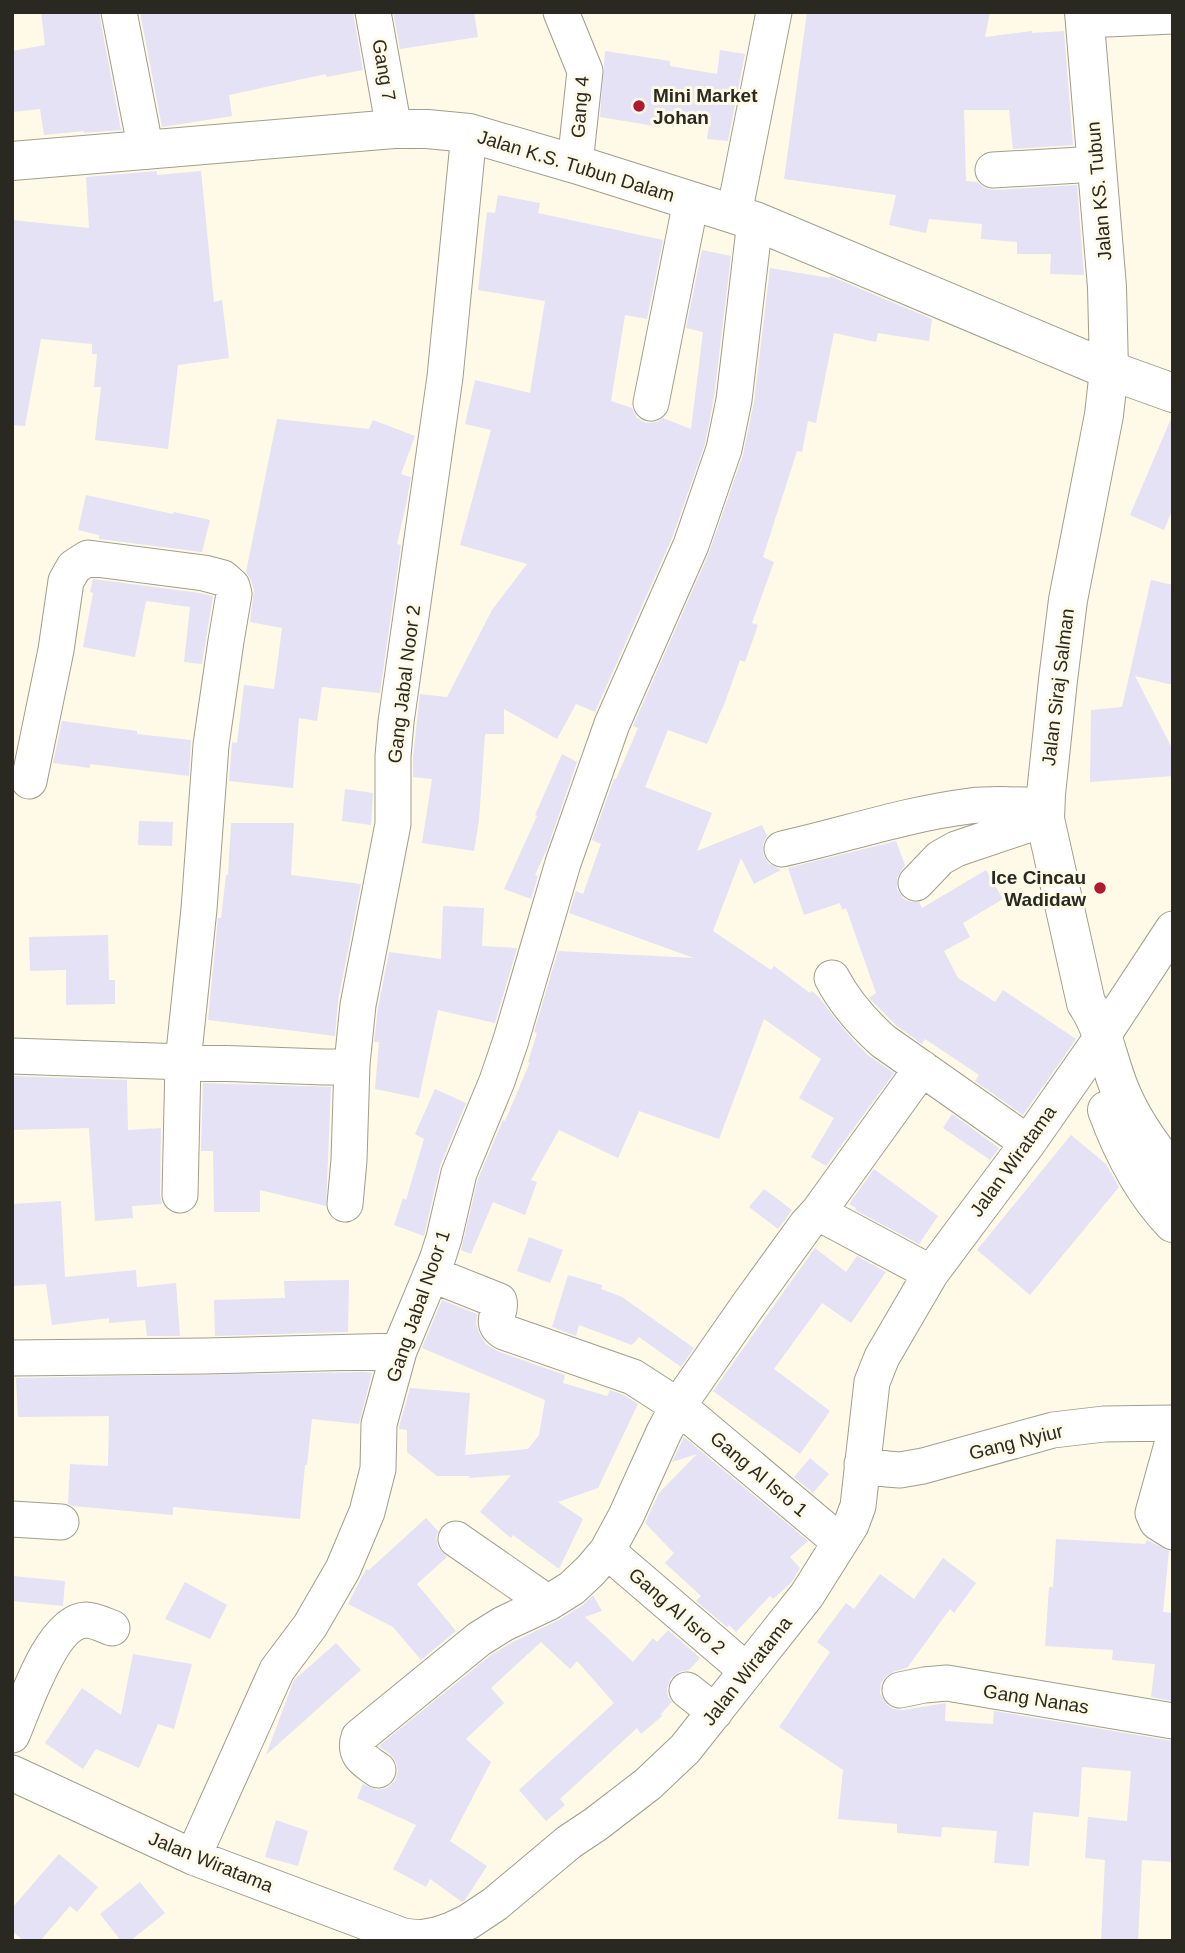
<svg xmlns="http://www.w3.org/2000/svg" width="1185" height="1953" font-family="Arial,sans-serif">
<rect width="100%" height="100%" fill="#fefae7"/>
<path fill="#e4e2f4" d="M41,12H99L121,130L84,133V131L44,135L40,109L12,112V51L45,45Z
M140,12H353L363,70L327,77L326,74L229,95L232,116L162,127Z
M393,12H474L478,37L400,49Z
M807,12H990L985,37L1032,31V33L1064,31L1073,145L1013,149L1009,110H964L966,181L977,182L985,188L994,190L1077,185L1084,275L1050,274L1051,254H1017V242L981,239L982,224L929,219L926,233L889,225L896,195L784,179Z
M720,50L745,54L728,141L707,139L709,126L662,118L661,127L600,117L605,51L670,61V66L717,74Z
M157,171V175L201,171L214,302L222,300L229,358L178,365L168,449L95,440L101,387H94L97,354H92V344L41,339L25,426L12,425V220L89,228L86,177Z
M498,195L540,203L538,213L663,240L647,319L625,315L611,401L632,408L637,418L646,423L657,422L663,418L691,429L703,332L686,328L702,250L731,256L714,397L705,444L672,538L595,712L576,704L557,739L504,709V734H485L479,820L474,851L422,843L432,779L413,777V757L420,694L447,697L492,610L527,564L460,545L491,430L465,424L475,380L530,393L545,301L478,290L487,212L495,213Z
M770,268L830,278V276L932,319L929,341L878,333L876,342L834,333L816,423L808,421L802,452L797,451L763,557L774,562L752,623L758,625L745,662L740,660L725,702L707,744L668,730L645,787L712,813L697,851L762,825L767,836L763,844V854L768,863L781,870L754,884L741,858L713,931L771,970L774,966L810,993L812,991L819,997L833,1016L853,1040L869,1056L894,1073L826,1166L811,1157L834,1118L799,1098L821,1059L764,1019L719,1139L639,1111L618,1158L559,1130L531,1180L537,1182L525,1215L493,1202L471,1254L461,1250L478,1179L503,1120L505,1121L530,1062H528L537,1033L534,1032L558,951L694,958L569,913L576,891L583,894L601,844L592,840L614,779H616L638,728L633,726L709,553L743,455L754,402Z
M1173,414V508L1164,530L1130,515Z
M277,419L369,429L373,420L415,436L401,474L411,477L406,505L397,544L401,545L380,693L322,687L317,721L299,718L293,788L229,781L232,742L237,743L244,685L274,689L282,628L250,622L254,590L251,580L246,572Z
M86,495L173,514L174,512L210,520L202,552L99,539V535L78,530Z
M93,579L200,593L213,596L202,664L184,662L190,607L146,601L135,657L83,647L93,593L90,592Z
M1151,580L1173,585V685L1135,676L1173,750V776L1090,782L1091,710L1122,707Z
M62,721L137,731V734L191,740L189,776L90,764V768L53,763Z
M562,754L577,762L547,849L535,875L538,876L531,899L504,889L537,816L535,815Z
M345,789L373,793L371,825L342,821Z
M139,821L173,822L172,846L138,845Z
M231,823H294L291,875L361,884L338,1001L335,1036L208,1020L218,918H221L226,875H228Z
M896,841L905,865L897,878V889L903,898L911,902H919L922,908L986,870L1003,899L963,923L970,937L944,951L958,978L995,1002L1003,990L1076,1039L1023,1115L975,1081L979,1075L925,1039L922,1044L896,1025L869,998L876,993L846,908L842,910L840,903L804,915L788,868Z
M443,906L484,908L482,946L517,948L495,1023L438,1010L419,1098L375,1089L379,1042H374L378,1008L389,952L441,959Z
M108,935L109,980H115V1004L66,1005V970L30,971L29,937Z
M12,1076L127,1080L128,1130L161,1128L160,1195L162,1204L132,1206L133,1218L95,1221L89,1128L12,1130Z
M203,1083L331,1087L326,1206L260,1190V1212H214L213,1151H201Z
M435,1089L466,1103L440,1166L424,1236L394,1225L403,1198L406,1200L424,1139L415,1134Z
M952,1114L999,1148L990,1160L943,1128Z
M1071,1135L1106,1164L1119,1187L1030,1295L977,1250Z
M874,1169L938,1216L919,1244L855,1210L856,1208L849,1204Z
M764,1189L792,1210L778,1229L749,1207Z
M61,1201L65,1277L136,1270L137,1287L176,1283L180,1336H147L145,1320L109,1323V1318L52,1325L46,1284L12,1286V1204Z
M529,1237L563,1250L550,1283L517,1271Z
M815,1248L846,1272L857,1256L886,1272L851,1323L822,1303L774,1369L830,1411L800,1454L713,1391Z
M568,1275L602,1285L601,1289L622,1297L694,1348L681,1367L639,1337L632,1345L579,1325L576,1336L552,1327Z
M349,1280L348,1332L215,1336L214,1300L285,1298L284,1281Z
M442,1300L477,1314L476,1324L480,1335L486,1344L497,1351L565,1375L563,1383L607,1396L610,1390L624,1395L638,1404L598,1488L558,1502L583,1519L559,1569L513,1535L511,1538L480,1512L511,1475L468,1478L470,1476H437L407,1452V1430L399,1429V1427L410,1388L470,1393L465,1455L528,1449L539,1435L545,1400L422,1348Z
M364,1372L372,1373L359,1424L312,1419L307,1465H305L300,1519L173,1507V1515L73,1506L68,1504L70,1464L108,1466L109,1416L18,1417L16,1378Z
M684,1437L808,1541L790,1557L800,1568L791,1583L773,1599L770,1596L736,1632L729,1625L727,1627L696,1601L701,1596L665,1563L674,1553L645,1523L659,1493L697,1454L672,1462Z
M810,1458L829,1474L813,1493L794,1477Z
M426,1518L438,1531L436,1538L438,1547L447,1557L417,1584L456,1631L421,1660L393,1627L348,1604L366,1569L369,1570Z
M1056,1539L1145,1544L1147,1540L1169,1551L1163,1612L1173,1613V1701L1151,1697L1155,1664L1112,1660L1113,1650L1045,1646L1049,1587H1053Z
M943,1558L976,1583L954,1613L950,1609L907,1668L895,1671L886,1676L881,1683L880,1693L886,1704L893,1709L903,1710L946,1703L945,1721L993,1724L994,1711L1173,1741V1862L1142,1860L1138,1941H1101L1105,1860L1085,1858L1088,1817L1127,1821L1131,1771L1082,1767L1079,1817L1033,1812L1029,1866L994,1863L997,1831L942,1827L941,1837L897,1833V1824L838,1819L843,1770L779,1727L830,1652L817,1642L846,1603L854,1609L880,1574L914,1599Z
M12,1576L65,1581L63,1606L12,1601Z
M185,1582L227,1605L210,1639L165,1619Z
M593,1595L602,1611L585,1617L633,1662L653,1638L657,1642L668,1630L700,1658L689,1670L679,1672L671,1678L667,1688L668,1697L672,1702L661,1714L662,1716L641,1734L637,1728L560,1799L565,1805L546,1821L519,1790L614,1703L577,1661L570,1669L541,1642L491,1688L504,1703L466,1739L491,1762L450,1841L487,1866L465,1900L462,1902L430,1879L426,1887L393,1869L416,1825L357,1798L363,1784L377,1790L387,1788L395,1781L398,1771L396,1762L390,1754L379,1746L491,1655L513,1642L559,1620L583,1605Z
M336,1643L361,1670L266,1755L294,1680Z
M133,1654L192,1664L174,1729L158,1724L139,1768L96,1749L83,1769L45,1743L82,1688L121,1715Z
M276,1820L308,1831L298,1866L265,1857Z
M59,1854L98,1887L77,1912L70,1906L40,1941H24L12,1931V1908Z
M140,1882L165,1913L130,1941H121L100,1914Z"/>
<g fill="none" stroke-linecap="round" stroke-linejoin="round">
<g stroke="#a19d8c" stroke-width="37">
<path id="minor" d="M119,12L146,151
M373,12L394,129
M561,12L585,71L575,164
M1085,20L1173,16
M993,170L1097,164
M734,214L774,12
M651,403L691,201
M29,781L56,650L66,581L74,567L88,558L204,573L223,578L232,586L234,594L226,641L211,745L199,909L183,1062L180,1195
M782,849C845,835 906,814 970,806C995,803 1020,805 1045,806
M916,883L940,858L956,849L1045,819
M832,978C845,1003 862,1022 883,1041L1028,1143
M12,1056L324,1067H340L352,1064L358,1005L393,824V756L396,722L445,377L469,133
M345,1204L349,1160L352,1064
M819,1211L922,1068
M431,1274L499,1301C503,1314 487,1321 504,1332L633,1377L678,1406L840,1542
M12,1358L205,1356L399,1351
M1173,1441L1153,1513L1157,1522L1173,1532
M862,1464L887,1469L900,1470L923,1466L1053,1430L1104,1424L1173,1423
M12,1519L61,1522
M456,1539L548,1603
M607,1551L747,1671
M687,1690L715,1712
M900,1690L924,1685L947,1683L1173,1721
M12,1735C24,1708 51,1621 86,1620C94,1620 104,1625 112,1628
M378,1770C365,1761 353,1755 359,1737L479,1639L503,1624L548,1603L572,1588L591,1570L607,1551L626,1516L664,1432L678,1406L749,1304L807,1224L819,1211L828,1218L931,1273
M12,1773L193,1857L403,1936L420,1938L436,1935L451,1930L468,1922L495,1904L569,1842L596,1824L648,1784L685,1749L807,1595L851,1525L858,1506L872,1382L882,1357L931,1273L1028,1143L1102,1037L1173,929
M193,1857L277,1670L310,1626L343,1569L367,1512L378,1469L379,1424L399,1351L437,1260L444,1238L459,1173L497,1081L511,1040L563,863L612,724L691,545L724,449L734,400L755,221"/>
</g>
<g stroke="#a19d8c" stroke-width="40">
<path id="tertiary" d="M1084,12L1107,287L1109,370L1104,415L1068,600L1058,680L1046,794L1045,819L1086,1003C1104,1029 1108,1061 1120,1090C1132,1120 1152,1148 1173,1173
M12,161L394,129H427L469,133L575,164L755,221L1109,370L1173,393
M1107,1110C1122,1151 1142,1191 1173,1223"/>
</g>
<use href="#minor" stroke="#fff" stroke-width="35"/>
<use href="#tertiary" stroke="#fff" stroke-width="38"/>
</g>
<g fill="#ae1a2f" stroke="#fefae7" stroke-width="2.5">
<circle cx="639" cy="106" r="7"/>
<circle cx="1100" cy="888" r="7"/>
</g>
<g text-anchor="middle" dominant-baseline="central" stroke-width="6" stroke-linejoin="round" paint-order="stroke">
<g font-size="19" fill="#292821" stroke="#fefae7">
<text transform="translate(384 70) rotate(80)">Gang 7</text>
<text transform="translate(580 107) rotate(-86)">Gang 4</text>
<text transform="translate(576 166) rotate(17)">Jalan K.S. Tubun Dalam</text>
<text transform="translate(1099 191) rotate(-95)">Jalan KS. Tubun</text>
<text transform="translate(404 684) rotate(-83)">Gang Jabal Noor 2</text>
<text transform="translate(1058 687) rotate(-83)">Jalan Siraj Salman</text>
<text transform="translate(1013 1161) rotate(-54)">Jalan Wiratama</text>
<text transform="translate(418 1306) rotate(-71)">Gang Jabal Noor 1</text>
<text transform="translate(1016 1442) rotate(-14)">Gang Nyiur</text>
<text transform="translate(759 1474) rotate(40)">Gang Al Isro 1</text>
<text transform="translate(677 1611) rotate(41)">Gang Al Isro 2</text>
<text transform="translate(747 1671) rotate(-52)">Jalan Wiratama</text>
<text transform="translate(1036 1699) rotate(9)">Gang Nanas</text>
<text transform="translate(211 1862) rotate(22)">Jalan Wiratama</text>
</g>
<g font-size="19" font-weight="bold" fill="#292821" stroke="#fefae7" text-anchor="start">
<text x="653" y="95">Mini Market<tspan x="653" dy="22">Johan</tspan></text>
<text x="1086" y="877" text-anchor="end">Ice Cincau<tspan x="1086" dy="22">Wadidaw</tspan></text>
</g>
</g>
<rect width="1185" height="1953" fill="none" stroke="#292821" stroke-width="28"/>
</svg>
